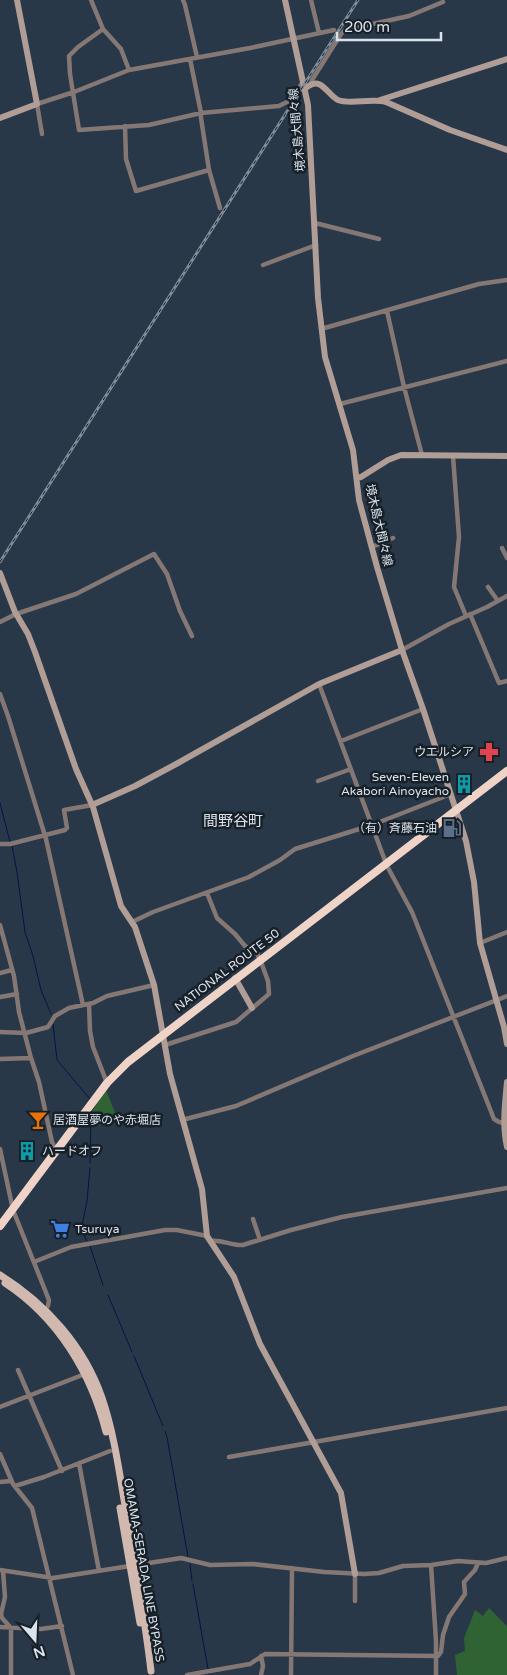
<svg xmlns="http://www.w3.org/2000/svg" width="507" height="1675" font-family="'Varela Round','Noto Sans JP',sans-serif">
<rect width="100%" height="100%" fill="#283849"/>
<path fill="#2f6334" d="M106,1090L118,1120L92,1127V1111Z
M489,1608L507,1626V1675H457L455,1655L465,1651L464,1638L475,1610L483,1616Z"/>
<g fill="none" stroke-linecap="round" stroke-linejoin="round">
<path stroke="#001645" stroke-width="1" d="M0,803L10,842
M12,846L17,872L25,932L33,956L41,990L51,1014
M53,1024L57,1060L90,1099
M90,1163L91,1111L94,1107
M87,1241L81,1230L87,1201L90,1168
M90,1246L103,1285
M108,1295L132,1352
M134,1356L163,1426
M165,1431L167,1437L188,1557
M190,1564L192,1581
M193,1584L208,1669
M209,1674V1675"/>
<path stroke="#857874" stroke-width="4.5" d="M91,0L103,29L121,49L129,70
M183,0L185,5L197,57
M311,0L319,33
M103,29L78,47L69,56L70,74L79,130L149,125L201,113L279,106L289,101L303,82
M190,59L201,113V118L209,170L220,208
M311,85L312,80L341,34L345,30L409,16L443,2
M125,126L126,159L136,191L209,170
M42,134L37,104L74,92L129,70L250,48L334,30
M315,223L379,239
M263,265L316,245
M387,311L404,387L422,455
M321,329L479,284L507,280
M340,404L507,361
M453,456L459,537L454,587L466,616
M372,547L393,538
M502,548L507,558
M488,587L498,601
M470,614L499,683L507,681
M0,622L16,614L76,594L154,554L167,574L180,611L192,636
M402,650L449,624L487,607L507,596
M319,684L387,866L412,912L494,1119L499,1122L504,1123
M0,694L8,716L46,839L83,1005
M341,741L423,709
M318,781L351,769
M0,844H10L65,830L67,828L64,810L92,805
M132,922L153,912L249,877L280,860L295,849L372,825L451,794
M0,925L14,976L19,1012L31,1058L39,1082L52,1142L56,1151
M480,943L507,932
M0,973L12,970
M0,997L17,994
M89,1004L90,1031L93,1047L107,1083
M0,1032L26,1033L48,1027L55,1016L69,1008L93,1003L107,996L154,985
M165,1045L236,1022L269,994L268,981L261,962L257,953L245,946L235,934L217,918L207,893
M0,1059L31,1058
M182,1120L236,1106L353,1056L507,996
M0,1149L13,1210L49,1300L48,1306L45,1310
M253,1219L260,1240
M210,1241C221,1239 232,1246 243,1245L291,1230L342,1217L507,1188
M34,1262L71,1247L165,1230H177L207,1236
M18,1370L62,1471
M0,1407L85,1374
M0,1454L13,1484L32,1508L73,1675
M229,1457L507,1408
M79,1463L99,1571
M0,1482L11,1481
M15,1486L44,1477L110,1451
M431,1565L436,1641V1675
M0,1570L53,1578L181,1558L210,1565L253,1564L324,1572L364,1574L379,1573L403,1566L431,1565L458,1561L486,1563L507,1558
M3,1571L5,1597L1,1614L2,1618L11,1628V1675
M355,1574V1601
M0,1627L41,1629L62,1626
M187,1675L250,1664L265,1654L438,1656L441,1652L443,1635L449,1617L465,1594L464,1582L475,1570L478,1563
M261,1675L263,1666L261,1656
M291,1675L292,1568"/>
<path stroke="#b09d95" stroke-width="6" d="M285,0L308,105L318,298L325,357L353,450L359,500L377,567L402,650L423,709L466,841L474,882L480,943L504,1027L507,1044
M306,88C322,75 326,94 338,100C349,105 372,98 386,102L450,130L507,150
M380,100L507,59
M0,118L37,104L17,0
M357,478L361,477L388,460L401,455L507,456
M0,573L15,612L28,634L35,652L76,769L93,807L121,906L135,927L154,985L170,1074L202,1189L207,1236L234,1277L260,1344L341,1493L355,1574
M92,805L135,786L178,763L319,684L402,650
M235,978L252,1008
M507,1082C505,1104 502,1125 507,1147"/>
<path stroke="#d2b9af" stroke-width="7" d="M0,1275C46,1304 84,1346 102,1398C115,1436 120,1478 127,1517C136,1569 145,1620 151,1671
M5,1283C57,1317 91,1372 106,1432
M120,1508L140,1623"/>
<path stroke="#f0d3c7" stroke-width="8" d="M0,1226L107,1083L128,1062L507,771"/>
<g stroke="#7f8c9a" stroke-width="3">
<path id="rail" d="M0,562L358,0"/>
</g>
<use href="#rail" stroke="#171f27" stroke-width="1" stroke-dasharray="4" stroke-linecap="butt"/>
</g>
<defs>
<g id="pharmacy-bare" transform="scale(1.5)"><path d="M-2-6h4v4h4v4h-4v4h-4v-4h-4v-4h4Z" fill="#e0444e" stroke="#171f27" stroke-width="2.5" paint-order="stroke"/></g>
<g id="building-bare" transform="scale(1.5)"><path d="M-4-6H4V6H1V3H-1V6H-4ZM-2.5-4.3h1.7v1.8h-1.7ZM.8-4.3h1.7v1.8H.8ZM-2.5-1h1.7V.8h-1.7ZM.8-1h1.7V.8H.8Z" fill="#0f9aa8" stroke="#171f27" stroke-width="2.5" paint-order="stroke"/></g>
<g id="fuel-bare" transform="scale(1.5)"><path d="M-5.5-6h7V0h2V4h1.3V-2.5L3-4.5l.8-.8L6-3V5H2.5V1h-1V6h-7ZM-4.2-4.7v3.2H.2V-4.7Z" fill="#5c6f8a" stroke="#171f27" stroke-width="2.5" paint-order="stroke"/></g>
<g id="bar-bare" transform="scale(1.5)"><path d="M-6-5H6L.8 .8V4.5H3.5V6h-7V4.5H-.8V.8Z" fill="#e8710a" stroke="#171f27" stroke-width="2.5" paint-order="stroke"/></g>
<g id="supermarket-bare" transform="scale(1.5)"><path d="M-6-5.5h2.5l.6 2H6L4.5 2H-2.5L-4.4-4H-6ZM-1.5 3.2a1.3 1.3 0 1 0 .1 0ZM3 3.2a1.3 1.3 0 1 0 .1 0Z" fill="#3f7fe0" stroke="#171f27" stroke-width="2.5" paint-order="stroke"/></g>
</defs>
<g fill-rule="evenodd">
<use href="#pharmacy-bare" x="489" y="752"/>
<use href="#building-bare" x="464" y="784"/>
<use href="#fuel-bare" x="452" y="828"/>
<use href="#bar-bare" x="38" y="1120"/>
<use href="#building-bare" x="27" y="1151"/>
<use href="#supermarket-bare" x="60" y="1229"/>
</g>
<g text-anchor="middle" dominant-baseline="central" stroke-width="5" stroke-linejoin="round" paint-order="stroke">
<g font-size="12" fill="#d9e3ee" stroke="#171f27">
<text transform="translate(297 130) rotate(-95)">境木島大間々線</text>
<text transform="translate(379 525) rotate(77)">境木島大間々線</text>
<text transform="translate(227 970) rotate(-37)">NATIONAL ROUTE 50</text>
<text transform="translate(144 1570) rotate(80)">OMAMA-SERADA LINE BYPASS</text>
</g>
<g font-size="12" fill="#d9e3ee" stroke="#171f27" text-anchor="end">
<text x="474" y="752">ウエルシア</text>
<text x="449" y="777">Seven-Eleven<tspan x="449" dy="14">Akabori Ainoyacho</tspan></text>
<text x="437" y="828">（有）斉藤石油</text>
<text x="53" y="1120" text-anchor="start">居酒屋夢のや赤堀店</text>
<text x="42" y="1151" text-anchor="start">ハードオフ</text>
<text x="75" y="1229" text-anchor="start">Tsuruya</text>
</g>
<g font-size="15" fill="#d9e3ee" stroke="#171f27">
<text x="233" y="821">間野谷町</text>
</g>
</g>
<g transform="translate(35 1640) rotate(161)" stroke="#171f27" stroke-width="4" paint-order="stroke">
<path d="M0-4L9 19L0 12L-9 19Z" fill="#d9e3ee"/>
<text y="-8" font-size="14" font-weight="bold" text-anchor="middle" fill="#d9e3ee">N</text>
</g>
<path d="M337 32v8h104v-8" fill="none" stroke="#d9e3ee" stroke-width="2.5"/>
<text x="344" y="32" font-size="15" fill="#d9e3ee" stroke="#171f27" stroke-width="4" paint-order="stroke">200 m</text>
</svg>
